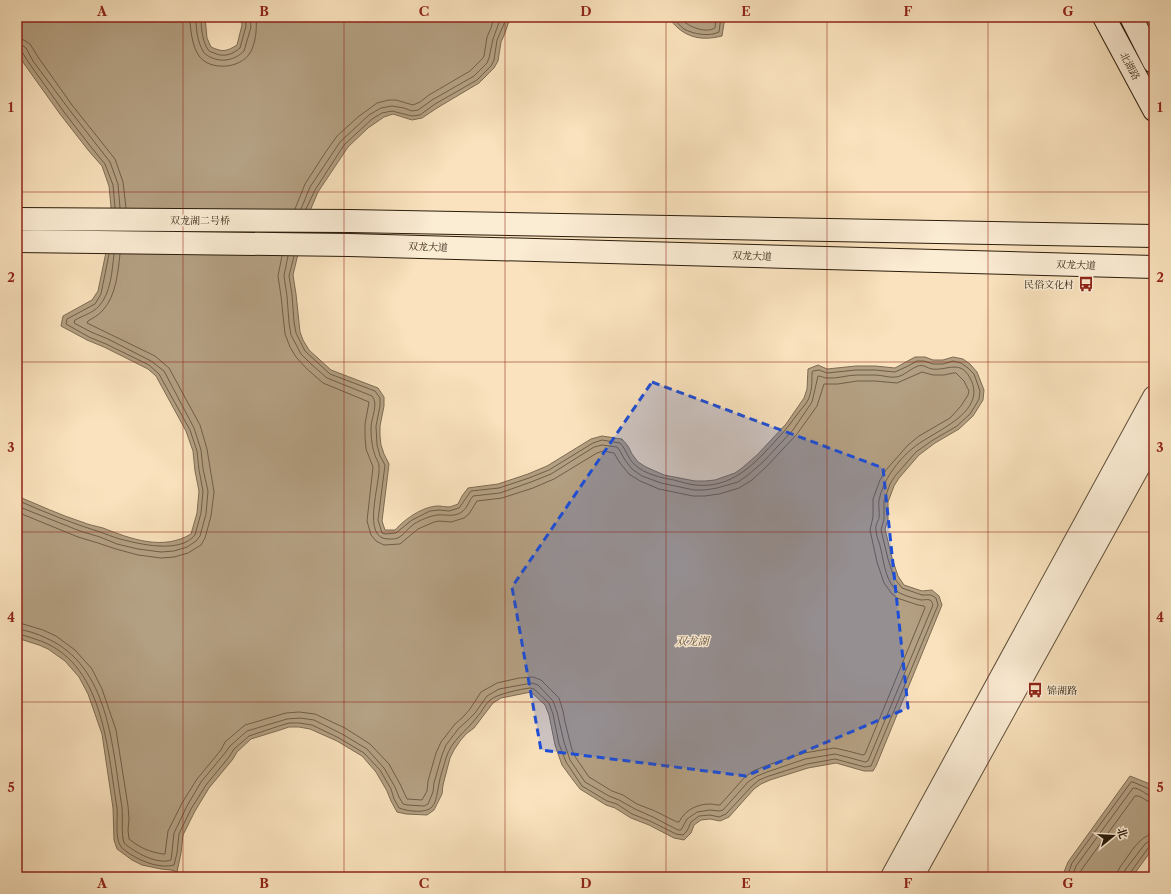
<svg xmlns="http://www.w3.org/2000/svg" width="1171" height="894" font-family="'Libre Caslon Text','Noto Serif SC',serif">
<rect width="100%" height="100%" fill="#f9e2bd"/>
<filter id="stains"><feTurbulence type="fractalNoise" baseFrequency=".005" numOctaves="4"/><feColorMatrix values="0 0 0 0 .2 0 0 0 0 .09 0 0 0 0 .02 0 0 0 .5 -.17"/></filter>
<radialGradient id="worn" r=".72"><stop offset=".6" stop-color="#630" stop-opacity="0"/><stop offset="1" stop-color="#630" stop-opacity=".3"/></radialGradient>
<path fill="#b39f81" stroke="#7d6b52" d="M17,17H205L207,38L211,47C222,52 226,52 237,45L242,25L241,17H512L508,24L505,33L501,42L498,61L494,68L479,83L437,108L422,118L412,120L393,114L384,117L368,128L348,147L318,192L307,218L302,237L293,275L296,294L300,332L303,340L309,350L331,370L378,388L384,397V406L380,426V436L381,445L384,454L389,464L382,521L385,530H395C405,519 423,506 439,506C442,506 445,507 448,507C451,507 455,505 458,504L462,496L468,488L498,484L528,474L547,466L591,439L602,436L622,439L628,446L632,454L638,462L646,467L664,475L695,481H705L715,480L735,473L742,468L757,455L786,424L804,398L807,389L808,369L818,365L827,369L856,366H875L895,368L915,357H925L933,360H943L953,357L963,359L970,364L977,372L984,390L983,400L973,416L959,429L935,443L919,455L899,478L894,486L888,502V520L885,529L892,558L898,576L904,585L922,591L932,590L939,596L942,605L876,766L873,771H864L836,763L808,768L770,780L761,784L754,789L729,817L720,821L710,819L701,820L694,825L691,833L684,840L674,838L649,825L631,818L615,808L606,805L580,789L573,780L562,765L555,745L549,715L545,705L531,692L501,698L493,703L474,728L466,734L460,741L454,750L450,758L443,785L442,794L434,810L427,815L406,814L397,812L391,801L387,791L376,772L362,756L337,741L310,729L299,727H289L280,730L251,739L237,752L233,759L209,788L195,811L183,835L181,853L177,872L171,870L161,869L142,865L132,860L117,849L114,840L113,808L102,734L88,694L79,677L65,661L48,649L39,645L17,638V496C39,505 60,515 82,522C89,525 96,526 103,528C131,539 163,551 191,534L197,513L199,491L195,471L193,451L186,431L156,376L148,369L104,347L87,340L61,326L63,316L92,300L98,291L111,228V207L109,186L102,166L88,150L60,114L25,65L17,52Z
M668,17H725L722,36C698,42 682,36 668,17Z
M1130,776L1150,784L1154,790V847L1132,877H1062L1068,862Z"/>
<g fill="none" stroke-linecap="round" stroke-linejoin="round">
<path stroke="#6f5e46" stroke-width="1" d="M190,17C190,28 192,46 199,56C210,71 240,69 250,53C256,43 257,28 256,17
M196,17C196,28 197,41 203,51C204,54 207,55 210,57C222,63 235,60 244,51L251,27L250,17
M201,17C201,27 202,39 207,48C208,51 211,52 214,53C224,58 233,54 240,48L246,26L245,17
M673,17C676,21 680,26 684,29C693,34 709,37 719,32L721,17
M679,17C686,26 705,34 715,28L716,17
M17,39L24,40L30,44L38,57L72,105L115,159L123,182L126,208
M17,45H22L26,48L33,61L68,108L110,162L118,184L120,208
M17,50L22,52L29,63L64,112L91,147L105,164L113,185L115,208
M295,209L305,184L325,153L337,136L358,117L377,103L389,100H396L413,105L420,102L429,95L470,71L482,59L484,56L487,37L491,28L494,17
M301,209L310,187L340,142L369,115L381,108L392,106L404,108L412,111L418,110L432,100L474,76L487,63L489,58L493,39L501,17
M306,209L315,190L344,145L372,119L382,113L392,111L412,116L420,115L435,104L477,80L491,66L494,60L497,40L507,17
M17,500C44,512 71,523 100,532C106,534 113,537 120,539C139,544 180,554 195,535L201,513L203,491L199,470L197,451L190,430L159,374L149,365L106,344L89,337L66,324L67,319L95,304L101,294L109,254
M17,506L80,531L100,537L117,544L138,549L161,552L174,551L187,547L196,541L200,536L206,514L208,491L203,469L201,450L194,428L164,371L151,361L108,339L91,332L74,323L75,320C82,316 93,313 99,306C111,293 112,271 114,254
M17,512L78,537L98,543L116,549L138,555L161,558L174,557L188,553L201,545L205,538L211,516L214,492L207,449L200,425L169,368L155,356L87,323L88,321C93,318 99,315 103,310C116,296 118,272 120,254
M17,623L23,624L43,630L56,636L75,650L92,669L102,689L116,730L128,806L129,819L128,830L129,839C140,848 150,852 163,854H165L168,831L182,803L197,779L221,750L225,742L245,725L286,713L299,712L315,714L345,728L370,744L389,764L400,784L407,799L422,800L427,791L428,781L436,753L441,742L455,724L463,717L470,709L481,692L497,683L519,678L533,677L541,680L559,698L563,711L565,722L572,750L576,758L589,777L612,791L623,795L637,804L655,811L677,822H679C685,810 697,804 710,804C713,804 716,805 720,805L744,778L753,771L765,766L804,753L834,748L848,751L863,755L865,754L925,608L924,606L918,605L897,598L892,594L884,583L877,562L870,530L873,517V499L880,480L886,470L908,445L919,436L950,418L961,406L968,395L969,391L964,381L956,373H953L944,375H933L922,372L897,383L875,381H857L838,384H824L817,406L797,434L767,466L752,480L739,488L719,494L705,496H693L659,489L640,481L629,474L620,463L614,453L603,451L597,453L554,479L533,488L502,498L477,501L469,514L464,518L451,522L439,521L434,522L418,529L400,544L384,545L376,541L371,535L367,521L373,467L366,449L365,437V424L369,402L323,383L307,369L296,357L290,347L285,334L281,296L278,276L282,256
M17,629C26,630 38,634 46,638C110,666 112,748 122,807C123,819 121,832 124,843C134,852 157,865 171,860L172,852L174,833L187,806L201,782L225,753L230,746L247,731L287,719L300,718L314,720L342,734L367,749L384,768L395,787L399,797L403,804L407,805L424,806L428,804L433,792L434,783L442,755L446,745L459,728L467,721L475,713L487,696L499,689L532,683L538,685L553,701L557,712L564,742L570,760L585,782L609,796L619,800L635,809L653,817L678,830H681L687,819L697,812L710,810L719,811L723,810L748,782L757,776L767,772L805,759L835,754L847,757L865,762L868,761L933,605C932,603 932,601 930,600C927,599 924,600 921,600C916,599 902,595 898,592C886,582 884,564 881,550C880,543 876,537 876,530C875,525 878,522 879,518C880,512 878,506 879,500C883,480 898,460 913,448C933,431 989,413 970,378C960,359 947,371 932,369C927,368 923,364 918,366C910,369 904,376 896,377C889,378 882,375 875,375C869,375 863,375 857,375C847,375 837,379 827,378C824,378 821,376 818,376L812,402L793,430L763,462L748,475L738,482L717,488L705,490H694L661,483L642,476L632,469L625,460L620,451L617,447L602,445L594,447L551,474L531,482L500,493L473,496C469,500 468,507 463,511C455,518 446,514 437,515C430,516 420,520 414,524C408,528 404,535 398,538C395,539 392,539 389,539C360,540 381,482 379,466C379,463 377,460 376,458C372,448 371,438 371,428C371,418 379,404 372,396L327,378L311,364L301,354L291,335L289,323L287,296L284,276L288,256
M17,634C23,635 29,637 35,639C104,660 107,748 117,808C118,818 115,837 120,845C121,848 125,850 127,852C140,861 159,869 174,865L177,853L179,834L191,809L206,785L229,757L234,749L249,736L279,726L289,723H299L312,725L339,738L364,753L380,770L391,789L394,799L399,808C407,811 426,814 432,807C437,801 437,792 439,784C440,776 444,766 446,758C452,739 466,732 477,717C482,712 485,704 490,700C497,694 521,689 530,688L534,689L549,703L553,714L559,744L566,762L582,786L607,801L617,804L632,814L650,821L676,834L683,835L687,831L691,822L699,816L710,815L719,817L726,814L752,786L759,780L769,776L807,764L835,759L865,767L871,766L938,605L936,598L931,595H922L902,588L894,578L888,559L881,530L884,519V501L890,484L895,476L916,452L933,440L957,426L970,414L975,406L979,399L980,391L974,374L968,368L961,363L953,361L943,364H933L924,361H917L908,366L895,372L875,370H856L827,373L819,370L813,371L812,373C812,382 812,392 808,400C806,404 802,408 799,412C792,421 786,430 778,438C755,463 733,489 695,485C688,484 681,482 674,480C661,478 645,474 635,465C628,459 626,449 620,443L602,440L593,443L549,470L529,478L499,488L471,491L459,508L449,511L439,510L430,511L412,520L396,533L385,534L382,533L378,520L385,465L380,456L377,445L376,426L380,406V398L375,391L330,374L305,351L296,333L294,322L292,295L289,276L294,256
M1067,877L1072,863L1131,782H1133L1147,788L1151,791L1154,792
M1072,877L1076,866L1133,788C1141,788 1146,796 1154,797
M1078,877L1082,869L1135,796C1142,795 1145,802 1154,803
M1118,877V871L1120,867C1129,856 1139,835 1154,834
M1124,877L1125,870L1145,844L1149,841L1154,840
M1129,877L1130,873L1149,847L1154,845"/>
<g stroke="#5e4e38" stroke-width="24">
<path id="tertiary" d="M892,877L1154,397
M912,877L1154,439"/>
</g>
<g stroke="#2b1d0c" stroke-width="24">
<path id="secondary" d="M1104,17L1154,110
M1131,17L1154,62
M17,219L350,221L1154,236
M17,241L349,245L1154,267"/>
</g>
<use href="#tertiary" stroke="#fbecd4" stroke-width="22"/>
<use href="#secondary" stroke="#fbecd4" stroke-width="22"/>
</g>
<path fill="#1d4ed8" fill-opacity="0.2" stroke="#1d4ed8" stroke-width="3" stroke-dasharray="8 5" stroke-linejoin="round" d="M652,382L883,468L908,708L746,776L541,750L512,587Z"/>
<path fill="none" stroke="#8f2418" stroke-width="1" stroke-opacity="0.55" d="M183,17V877M344,17V877M505,17V877M666,17V877M827,17V877M988,17V877M17,192H1154M17,362H1154M17,532H1154M17,702H1154"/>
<defs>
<g id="bus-bare" transform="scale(1.2)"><path d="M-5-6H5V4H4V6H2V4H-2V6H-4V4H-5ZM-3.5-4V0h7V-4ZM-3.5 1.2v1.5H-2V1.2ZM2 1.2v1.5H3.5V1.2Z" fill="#8f2418" stroke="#fbecd4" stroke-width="2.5" paint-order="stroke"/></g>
</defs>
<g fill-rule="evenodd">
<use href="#bus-bare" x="1086" y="284"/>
<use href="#bus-bare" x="1035" y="690"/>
</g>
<g text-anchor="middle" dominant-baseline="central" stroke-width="3" stroke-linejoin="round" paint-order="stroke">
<g font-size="10" fill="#2b1d0c" stroke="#fbecd4">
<text transform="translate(1130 66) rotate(62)">北湖路</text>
<text x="200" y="220">双龙湖二号桥</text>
<text transform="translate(428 247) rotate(2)">双龙大道</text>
<text transform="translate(752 256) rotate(2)">双龙大道</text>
<text transform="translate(1076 265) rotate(2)">双龙大道</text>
</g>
<g font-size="10" fill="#2b1d0c" stroke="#fbecd4" text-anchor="end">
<text x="1074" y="284">民俗文化村</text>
<text x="1047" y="690" text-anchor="start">锦湖路</text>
</g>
<g font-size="11" font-style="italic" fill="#61513b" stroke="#fbecd4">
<text x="692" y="641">双龙湖</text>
</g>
</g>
<rect width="1171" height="894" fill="none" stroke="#f9e2bd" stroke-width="44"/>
<g transform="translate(1113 836) rotate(72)" stroke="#fbecd4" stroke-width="3" paint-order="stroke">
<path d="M0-3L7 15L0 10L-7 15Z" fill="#2b1d0c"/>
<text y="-6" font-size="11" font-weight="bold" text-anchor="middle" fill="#2b1d0c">北</text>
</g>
<rect x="22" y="22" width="1127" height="850" fill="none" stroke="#8f2418" stroke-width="1.5"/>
<g font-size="13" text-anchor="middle" font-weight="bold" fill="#8f2418">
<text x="102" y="16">A</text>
<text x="264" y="16">B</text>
<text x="424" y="16">C</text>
<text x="586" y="16">D</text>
<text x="746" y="16">E</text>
<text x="908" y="16">F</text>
<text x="1068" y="16">G</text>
<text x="11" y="112">1</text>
<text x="1160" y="112">1</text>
<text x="11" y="282">2</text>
<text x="1160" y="282">2</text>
<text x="11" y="452">3</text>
<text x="1160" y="452">3</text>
<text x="11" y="622">4</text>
<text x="1160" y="622">4</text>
<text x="11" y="792">5</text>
<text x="1160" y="792">5</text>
<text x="102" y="888">A</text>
<text x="264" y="888">B</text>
<text x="424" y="888">C</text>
<text x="586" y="888">D</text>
<text x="746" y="888">E</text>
<text x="908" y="888">F</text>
<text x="1068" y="888">G</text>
</g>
<rect width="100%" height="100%" filter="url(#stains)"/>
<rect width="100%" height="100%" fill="url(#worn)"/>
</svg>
